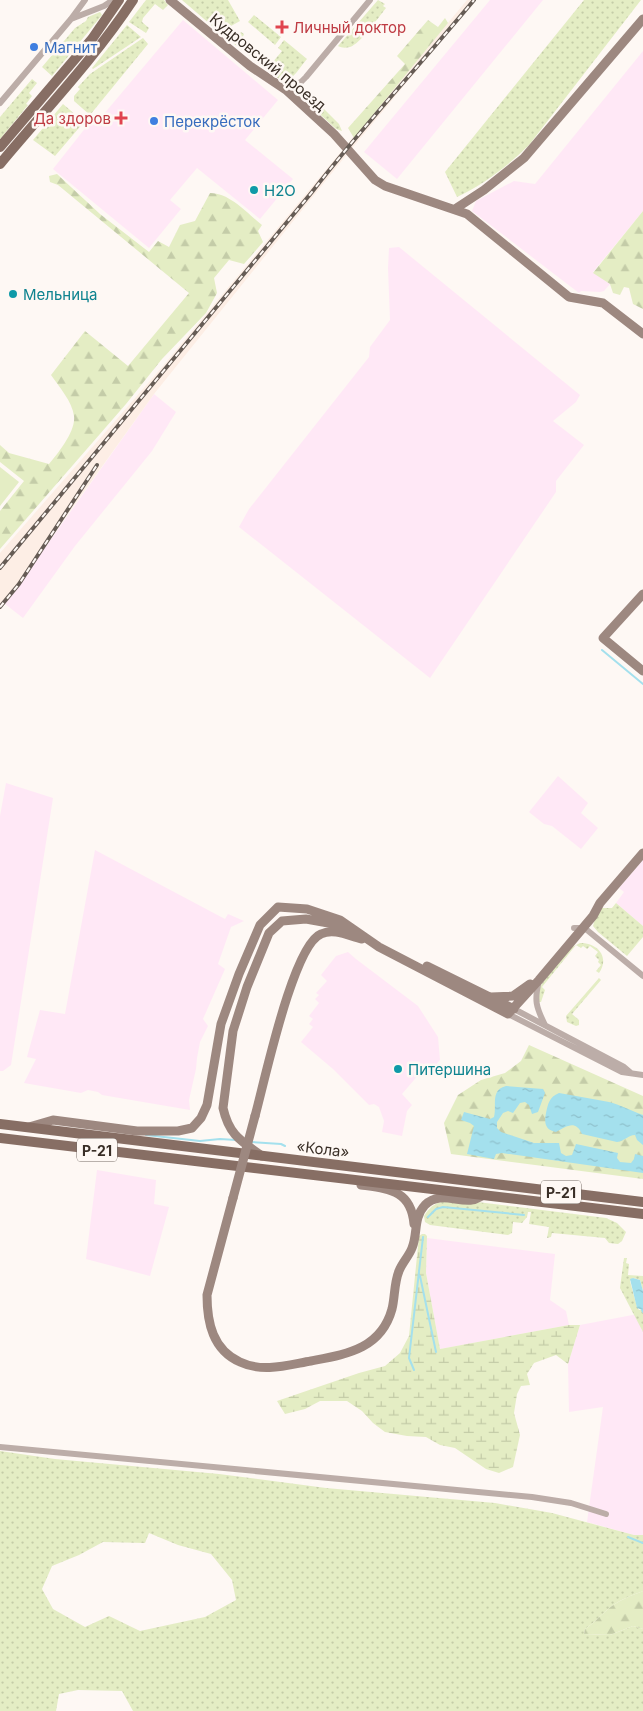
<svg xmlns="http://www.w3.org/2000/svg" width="643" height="1711" font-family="Inter,sans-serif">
<defs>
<pattern id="grass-dots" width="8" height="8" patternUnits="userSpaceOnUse" patternTransform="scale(1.25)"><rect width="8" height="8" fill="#e4edc4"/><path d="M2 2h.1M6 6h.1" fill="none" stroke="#c4cca8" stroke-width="1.8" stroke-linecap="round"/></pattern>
<pattern id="forest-firs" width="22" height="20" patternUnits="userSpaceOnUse" patternTransform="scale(1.25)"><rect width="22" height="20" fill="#e4edc4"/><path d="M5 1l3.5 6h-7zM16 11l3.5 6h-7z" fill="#c4cca8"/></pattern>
<pattern id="wetland-marsh" width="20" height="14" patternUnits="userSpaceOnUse" patternTransform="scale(1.25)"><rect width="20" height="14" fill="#e4edc4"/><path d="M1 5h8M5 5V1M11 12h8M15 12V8" fill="none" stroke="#c4cca8"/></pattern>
<pattern id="water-ripples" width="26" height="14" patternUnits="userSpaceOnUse" patternTransform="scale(1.25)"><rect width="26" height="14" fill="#a4e0ed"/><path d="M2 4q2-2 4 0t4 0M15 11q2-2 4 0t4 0" fill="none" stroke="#8ec0cb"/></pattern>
</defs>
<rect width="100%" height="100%" fill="#fef8f4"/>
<path fill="#ffe8f6" d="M490,0H543L397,179L364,152Z
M183,20L278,100L245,140L293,179L260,219L197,168L170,200L181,209L149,248L53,169L94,117L98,121Z
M643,51V211L593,272L610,284L604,291L600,292L581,291L579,293L472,211L476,201L514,181L535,184Z
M399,247L580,395L576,402L553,421L584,445L556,481V492L430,678L239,527L249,509L369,357L370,347L390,320L388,268L389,248Z
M154,394L176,412L152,451L75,546L23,618L5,604Z
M558,776L588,803L581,813L598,828L581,849L552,826L544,824L529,812Z
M6,783L53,798L11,1065L3,1071H0V816Z
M95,850L225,919L228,914L244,921L231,927L218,964L225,969L203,1019L208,1026L200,1042L197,1058L196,1069L189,1100L190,1110L102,1095L98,1092L88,1090L81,1093L24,1083L36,1059L27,1057L40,1010L65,1014Z
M643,860V926L616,903L624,892L619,888Z
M348,952L356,959L418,1006L438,1037L440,1060L425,1077L420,1073L402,1094L412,1105L407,1111L402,1136L382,1132L384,1121L379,1107L374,1104L369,1105L333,1069L301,1042L313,1027L309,1024L313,1019L309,1016L319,1003L315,999L319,995L316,993L327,981L321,975L336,956Z
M97,1170L156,1180L154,1204L169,1207L150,1276L86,1259Z
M427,1238L555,1254L550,1300L566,1311L569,1325L440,1349L426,1273Z
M643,1313V1535H634L587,1522L603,1407L569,1412L568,1364L580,1325Z"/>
<path fill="#fdeee5" d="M467,0H475L344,158L154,394L63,521L20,584L0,610V553L163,366Z"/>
<path fill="url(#grass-dots)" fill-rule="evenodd" d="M146,0H164L168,5L163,10L155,4L143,18L142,22L149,28L146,33L129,22Z
M182,0H228L240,21L222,31H218Z
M378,0L385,4L383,6L386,8C378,18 360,44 350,47C345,48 342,48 338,46Z
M584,0H641L529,145C508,166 484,184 457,197L445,172Z
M100,12L102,15L52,76L42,67L75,28L86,21L88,17Z
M254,15L281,37L275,45L248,22Z
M127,25L141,37L93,69L92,68Z
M241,32L244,34L242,39L272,63L282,51L278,48L284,40L307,59C299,68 292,84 279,79L233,43L234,40Z
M143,38L148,44L90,115L74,101V96L80,89L78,87L90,74Z
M32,79L37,83L29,93L32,96L26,104L28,105L0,139V117Z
M302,84L306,91L339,124L342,131L336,129L299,95L298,92V86Z
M63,104L84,122L55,156L33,140Z
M616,903L643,926V937L627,956L598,932L593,926L595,919L602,908H612Z
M580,943C598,943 610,957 599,973L596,971L601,965L598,962L599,960L595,956L598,952L590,946L587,949L583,946L581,948L576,945L542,987L545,990L541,1002H538L540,987L543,982L570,948Z
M599,978L601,980L572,1014L579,1020V1025L576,1026L567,1022L566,1016Z
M461,1200L606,1218L617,1223L626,1232L622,1241L618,1244L609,1243L605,1238L552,1233L551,1237L547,1238L549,1227L529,1224L531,1212H528L527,1217L522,1223L513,1222L512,1233L508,1235L430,1225L425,1222L424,1216C435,1199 443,1202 461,1200Z
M624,1258H627L626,1263L629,1264L628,1275L643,1276V1291L640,1280L633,1278L630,1281L637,1307L639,1310H643V1332L620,1288Z
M0,1451L55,1459L219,1474L326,1488L495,1503L552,1513L634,1535H643V1591C630,1596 617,1601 607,1610C599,1617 594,1623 585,1629L584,1634L610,1635L633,1626L643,1629V1711H133L122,1691L78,1690L59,1694L56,1711H0ZM149,1533L178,1545L211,1554L232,1580L236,1600L205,1617L140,1631L109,1616L85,1627L53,1609L42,1589L52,1566L79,1555L103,1542L145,1543Z"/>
<path fill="url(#forest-firs)" d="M445,18L448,23L354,138L348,128L405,64L397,56L428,20L438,27Z
M57,174L100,214L149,252L158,241L169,247L180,225L195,221L210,193C230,193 247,213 262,225L258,231L263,242L244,264L229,260L214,278L217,293L206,313L162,359L126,404L0,549V511L24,481L0,462V445L9,453L49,464C58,453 76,431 74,416C72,401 59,387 51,375L85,331L128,366L189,293L58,185L50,182L49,176Z
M643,211V309L633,304L629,288L624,287L620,295L613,293L610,284L593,273Z
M529,1045L643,1096V1179L451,1154L444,1123L458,1095L481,1080L505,1073L521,1061Z
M643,1591V1629L633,1626L610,1635L584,1634L585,1629C594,1623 599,1617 607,1610C617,1601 630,1596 643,1591Z"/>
<path fill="url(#wetland-marsh)" d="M422,1234H425L427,1236L426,1273L440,1349L569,1325H580L568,1364L556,1355L534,1363L527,1374L530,1385L521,1386L517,1394L514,1413L520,1435L513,1467L499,1473L486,1469L455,1448L440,1445L426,1437L407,1436L385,1432L373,1423L362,1411L347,1401H320L305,1409L285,1414L277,1401L359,1373L385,1366L400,1353L409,1336L419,1236Z"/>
<path fill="#e4edc4" d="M0,467L19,482L0,506Z"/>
<path fill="url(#water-ripples)" d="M506,1086L543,1089L545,1093L538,1112L532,1114L529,1105L525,1102L520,1103L513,1113L508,1111L503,1113L497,1122V1128L501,1132L534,1143H559L561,1153L566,1156L572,1155L576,1144L618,1153L617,1158L620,1162L631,1163L634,1159L635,1154L643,1156V1173L502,1153L496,1154L494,1159L467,1154L474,1126L470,1123L461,1120L464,1112L490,1119L494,1117C497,1105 490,1090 506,1086Z
M559,1093C576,1096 593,1099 609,1102C621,1105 632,1111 643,1115V1145L637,1140L635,1135C628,1135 625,1141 617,1142L582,1134C575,1119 566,1127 556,1132C545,1130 544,1123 546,1113C548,1104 549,1097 559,1093Z
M633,1278L640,1280L643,1291V1310H642L637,1308L630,1279Z"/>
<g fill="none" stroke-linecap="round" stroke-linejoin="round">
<path stroke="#a4e0ed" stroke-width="2" d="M602,650L643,684
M146,1135L200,1141L220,1139L236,1140
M251,1142L281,1144L285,1146
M428,1217L436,1209L443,1207L524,1215
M420,1276L436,1352
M642,1310L643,1312
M414,1370L409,1358L423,1237
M628,1537L643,1543"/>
<path stroke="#bcada8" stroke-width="6" d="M71,19L104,6L113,0
M286,90L301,82L306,77L370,0
M0,103L71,19L85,0
M574,928H583L587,930L643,976
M539,981C534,1000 536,1007 545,1025
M514,1009L624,1067L631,1073
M508,1014L622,1072L643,1075
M0,1447L532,1497L571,1503L606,1514"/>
<path stroke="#9d8880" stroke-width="9" d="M170,0L250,66L286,90L334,134L375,180L385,186L467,214L569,297L603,303L643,334
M455,209L484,190L524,158L643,19
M643,594L603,638L643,671
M427,966L514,1009
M491,997L513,996L530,984
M255,1116C264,1084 293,945 321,934C334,928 349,936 362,939
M29,1127L53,1120L137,1131H178L192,1128L201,1118L207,1105L221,1024L239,974L260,925L278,907L307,909L340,920L379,947L508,1014L539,980L593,916L600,903L643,853
M262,1156C241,1141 229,1135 223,1108L233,1031L247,987L269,933L282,921L306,919L334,924L343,929
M361,1185C389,1189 411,1190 414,1224
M233,1198L207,1295C207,1323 213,1350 240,1362C263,1373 288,1365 311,1361C347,1354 381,1349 392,1309C395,1297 394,1283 399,1271C402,1263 409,1256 412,1248C418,1234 413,1218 425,1205C439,1191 456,1202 472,1200C476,1200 479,1197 482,1196"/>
<path stroke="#876e64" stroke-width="10" d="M0,147L92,39L119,0
M0,164C45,110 94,59 133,0
M0,1124L643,1202
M0,1138L643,1214"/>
<g stroke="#665c55" stroke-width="4">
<path id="rail" d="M0,568L312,192C363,126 420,65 474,0
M0,607L19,584L97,465"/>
</g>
<use href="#rail" stroke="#fef8f4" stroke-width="2" stroke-dasharray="5.5" stroke-linecap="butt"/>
<path stroke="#9d8880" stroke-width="9" d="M233,1198L255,1116"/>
</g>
<g fill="#e0444e" stroke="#fef8f4" stroke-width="2">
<path d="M279.5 19.5h5v5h5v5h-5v5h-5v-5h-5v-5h5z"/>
<path d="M118.5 110.5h5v5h5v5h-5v5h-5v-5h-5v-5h5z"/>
</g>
<g fill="#3f7fe0" stroke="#fef8f4" stroke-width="2">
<circle cx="34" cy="47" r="5"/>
<circle cx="154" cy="121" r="5"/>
</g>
<g fill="#0f9aa8" stroke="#fef8f4" stroke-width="2">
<circle cx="254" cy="190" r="5"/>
<circle cx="13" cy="294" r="5"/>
<circle cx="398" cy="1069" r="5"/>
</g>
<g text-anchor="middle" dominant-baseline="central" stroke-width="5" stroke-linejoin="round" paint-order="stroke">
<g fill="#fef8f4" stroke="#746b64" stroke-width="1">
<rect x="77" y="1138.5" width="40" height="23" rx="4"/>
<rect x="541" y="1180.5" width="40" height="23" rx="4"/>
</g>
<g font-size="14" font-weight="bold" fill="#392e26">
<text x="97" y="1150">Р-21</text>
<text x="561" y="1192">Р-21</text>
</g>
<g font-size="15" fill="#be3a42" stroke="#fef8f4" text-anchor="start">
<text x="293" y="27">Личный доктор</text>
<text x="111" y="118" text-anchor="end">Да здоров</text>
</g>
<g font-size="15" fill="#366cbe" stroke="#fef8f4" text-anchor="start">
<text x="44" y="47">Магнит</text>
<text x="164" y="121">Перекрёсток</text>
</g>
<g font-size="15" fill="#392e26" stroke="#fef8f4">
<text transform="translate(268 62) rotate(39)">Кудровский проезд</text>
<text transform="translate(323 1149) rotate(7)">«Кола»</text>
</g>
<g font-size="15" fill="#0d838f" stroke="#fef8f4" text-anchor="start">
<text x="264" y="190">H2O</text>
<text x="23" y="294">Мельница</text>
<text x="408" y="1069">Питершина</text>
</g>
</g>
</svg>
